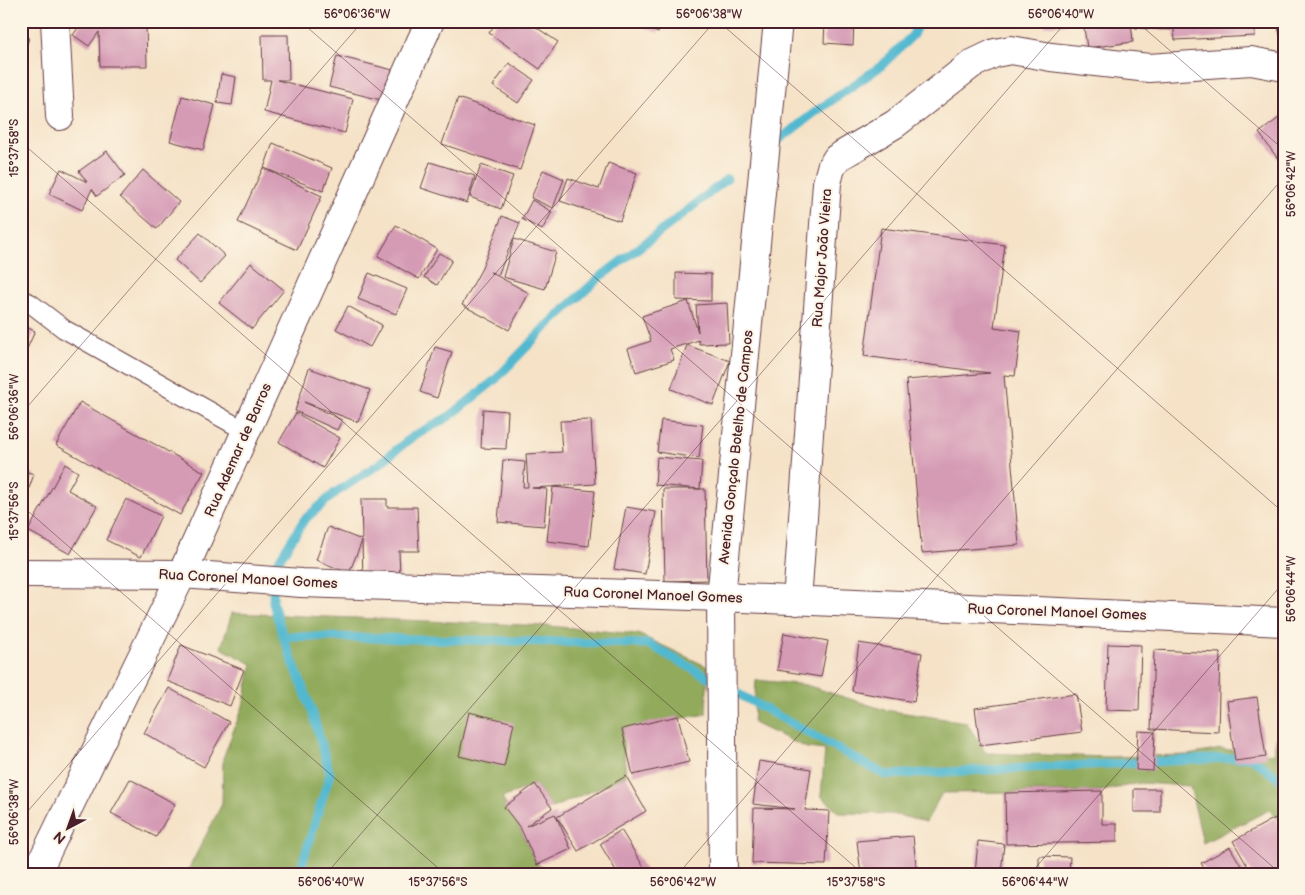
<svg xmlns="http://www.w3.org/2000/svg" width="1305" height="895" font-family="'Balsamiq Sans',sans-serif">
<rect width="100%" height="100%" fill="#fcf5e5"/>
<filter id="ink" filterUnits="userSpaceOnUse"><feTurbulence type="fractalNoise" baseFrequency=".02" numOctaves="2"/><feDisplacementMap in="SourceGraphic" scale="10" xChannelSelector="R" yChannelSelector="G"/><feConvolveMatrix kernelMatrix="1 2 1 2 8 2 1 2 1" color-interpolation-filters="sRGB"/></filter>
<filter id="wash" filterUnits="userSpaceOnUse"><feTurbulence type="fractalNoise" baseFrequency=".0096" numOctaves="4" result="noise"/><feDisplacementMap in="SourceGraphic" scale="20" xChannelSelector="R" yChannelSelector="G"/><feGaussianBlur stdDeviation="1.12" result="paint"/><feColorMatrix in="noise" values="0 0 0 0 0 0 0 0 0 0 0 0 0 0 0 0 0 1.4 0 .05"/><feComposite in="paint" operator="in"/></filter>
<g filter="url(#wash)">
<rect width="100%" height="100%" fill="#f5e2c7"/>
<path fill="#91aa5b" stroke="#6e6443" d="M232,613L548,626L638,634L708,667L706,714L622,729L626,776L552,808L535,784L502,798L520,829L537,865L559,874H186L222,804L223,758L243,706L252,664L221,648Z
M756,680L806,685L885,710L966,722L986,753L1108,757L1188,755L1221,749L1273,754L1278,731L1284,734V825L1269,810L1203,843L1190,786L1140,783L1102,791L942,793L926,822L892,814L840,813L821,796L825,750L807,748L753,723Z"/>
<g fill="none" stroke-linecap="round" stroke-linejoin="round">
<path stroke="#51b8cf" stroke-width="9" d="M775,143L818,110L881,66L913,35L919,21
M283,636L648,644L885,775L1251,757L1284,783
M299,874L330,774L312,711L283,636L273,603L274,568L304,520L335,493L378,465L412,437L450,416L495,380L547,326L600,277L669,225L727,179"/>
</g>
<g id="blocks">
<path fill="#d59bb5" d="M83,21H91L99,27V21H146L147,66H100L99,32L89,46L73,35Z
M497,21H527L558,42L540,69L489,33Z
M630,21H663L658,33Z
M825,21H854L853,45L824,43Z
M1044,21H1077V23L1045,26Z
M1083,21H1131L1133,42L1087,48Z
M1135,21H1171V30L1135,28Z
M1173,21H1255V36L1175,40Z
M1276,21H1284V45H1283Z
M262,35H288L289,80H277L353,99L345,133L264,112L271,80H263Z
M21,36L29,38L22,59H21Z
M337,56L393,70L385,101L329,87Z
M509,63L534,80L518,103L493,86Z
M221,74L236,77L232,105L217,103Z
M182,96L215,105L203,150L170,141Z
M458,98L535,125L520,170L442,144Z
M1284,114V167L1259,133Z
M273,143L332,168L323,191L264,168Z
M107,151L125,175L97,196L92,189L82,210L49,194L61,169L87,182L79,171Z
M430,162L475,176L467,203L421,188Z
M608,163L637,173L620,221L560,201L568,178L599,189Z
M481,165L513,176L501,209L470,197Z
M263,168L322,196L297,250L238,222Z
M143,170L179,202L157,229L120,197Z
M543,170L564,179L553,208L531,198Z
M532,200L552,212L542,230L522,219Z
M502,216L520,223L498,275L490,272L529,293L509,330L462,305L482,268Z
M396,225L437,249L419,279L378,256Z
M881,228L1005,245L994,327L1021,331L1015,376L1004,375L1019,545L922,553L906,380L990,373L864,356Z
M200,233L225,256L200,283L175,260Z
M514,239L556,252L545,289L503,277Z
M439,253L452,260L437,285L424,277Z
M251,263L284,290L252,329L219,303Z
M369,273L407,289L396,314L358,299Z
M676,273L711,274V301L676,300Z
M688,301L698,332L696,305L727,303L729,343L699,344V340L670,349L674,360L636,372L628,349L651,341L642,316Z
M348,306L382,325L370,347L336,329Z
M21,325L35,331L21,362Z
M687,345L730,361L713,405L671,389Z
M435,347L452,352L437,398L420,392Z
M309,368L370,390L358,422L304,402L342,420L337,430L295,411Z
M80,402L204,472L180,515L56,445Z
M483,409L508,411L506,449L481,448Z
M296,413L340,438L323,468L279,442Z
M591,420L595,484L532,488L547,489L544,526L498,522L503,460L525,462L523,487H528L526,454L562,452L560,421Z
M661,420L703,425L699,458L657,452Z
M657,457L702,461L700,489L655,485Z
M65,464L78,472L68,490L97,506L70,554L28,531Z
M21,470L34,474L22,509H21Z
M553,487L595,491L589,546L547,541Z
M663,489H705L707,580L665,581Z
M126,499L161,516L141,557L106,540Z
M361,499H387V507H417L419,551H399L400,577L363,578L362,541L349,573L316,560L328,527L362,540Z
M626,507L656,512L645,574L614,569Z
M784,633L828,641L821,677L777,670Z
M859,643L922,653L914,702L852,691Z
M1108,644L1141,645L1139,711L1106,710Z
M181,645L244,670L230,706L167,681Z
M1154,650L1220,653L1218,732L1151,729Z
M169,688L229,722L204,767L144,733Z
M1076,694L1082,732L980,745L975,708Z
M1257,697L1266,757L1235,761L1227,701Z
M21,698H23L26,741H21Z
M469,712L514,723L504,767L459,756Z
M678,716L689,762L633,775L622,729Z
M1138,731L1155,732L1153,771L1136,770Z
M759,761L811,769L805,810L829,811L826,865L752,863L754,808L795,809L753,804Z
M626,776L646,811L578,851L557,817Z
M130,779L175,804L156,837L111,813Z
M535,784L552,808L526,826L555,814L571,849L537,865L521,829L504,807Z
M1134,789H1160V812H1134Z
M1102,791V824H1117V842L1006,844L1005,793Z
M1275,818L1284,833V866L1270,874H1252L1233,841Z
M621,830L648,874H618L600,844Z
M913,836L917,874H861L857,841Z
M978,841L1004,844L1001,874H975Z
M1230,847L1246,874H1207L1201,863Z
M1039,856L1070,857L1069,874H1039Z
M767,870L783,873V874H766Z"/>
</g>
</g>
<g filter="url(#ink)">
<use href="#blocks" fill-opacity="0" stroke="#643c42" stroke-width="1"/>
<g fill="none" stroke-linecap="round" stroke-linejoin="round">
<g stroke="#643c42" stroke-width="20">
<path id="service" d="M21,299L30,303L64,329L247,432"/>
</g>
<g stroke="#643c42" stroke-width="30">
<path id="minor" d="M55,21L60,116
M21,573L182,574L301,583L721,597L1284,622
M797,601L827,183L831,168L837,158L895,124L972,64L995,53L1011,50L1051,57L1149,68L1251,61L1284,67"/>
</g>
<g stroke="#643c42" stroke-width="30">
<path id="tertiary" d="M36,874L182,574L430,21
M723,874L721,597L778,21"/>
</g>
<use href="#service" stroke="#fff" stroke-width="18"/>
<use href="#minor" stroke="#fff" stroke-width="28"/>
<use href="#tertiary" stroke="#fff" stroke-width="28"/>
</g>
</g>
<path fill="none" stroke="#4a1f2b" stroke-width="1" stroke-opacity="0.45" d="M300,21L1281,874M718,21L1284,513M1136,21L1284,150M21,142L863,874M21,414L363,21M21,505L445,874M21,819L715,21M21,869L27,874M326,874L1067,21M678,874L1284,177M1030,874L1284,582"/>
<g text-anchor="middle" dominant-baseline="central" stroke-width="4" stroke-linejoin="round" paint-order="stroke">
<g font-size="14" fill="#4a1f2b" stroke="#fcf5e5">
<text transform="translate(822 258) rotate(-86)">Rua Major João Vieira</text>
<text transform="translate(736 447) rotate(-84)">Avenida Gonçalo Botelho de Campos</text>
<text transform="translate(238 450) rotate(-66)">Rua Ademar de Barros</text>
<text transform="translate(248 579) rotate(3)">Rua Coronel Manoel Gomes</text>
<text transform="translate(653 595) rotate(2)">Rua Coronel Manoel Gomes</text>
<text transform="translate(1057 612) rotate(2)">Rua Coronel Manoel Gomes</text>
</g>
</g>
<rect width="1305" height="895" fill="none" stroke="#fcf5e5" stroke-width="55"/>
<g transform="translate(68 828) rotate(221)" stroke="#fcf5e5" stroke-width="4" paint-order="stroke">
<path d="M0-4L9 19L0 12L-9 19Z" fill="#4a1f2b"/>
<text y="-8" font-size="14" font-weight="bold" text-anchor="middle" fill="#4a1f2b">N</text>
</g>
<rect x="28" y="28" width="1250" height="840" fill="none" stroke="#4a1f2b" stroke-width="2"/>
<g font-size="12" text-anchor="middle" fill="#4a1f2b">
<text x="357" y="18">56°06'36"W</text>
<text x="709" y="18">56°06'38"W</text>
<text x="1061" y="18">56°06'40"W</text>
<text transform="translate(14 148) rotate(-90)" y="4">15°37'58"S</text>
<text transform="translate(1291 184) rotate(-90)" y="4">56°06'42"W</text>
<text transform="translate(14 407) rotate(-90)" y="4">56°06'36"W</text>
<text transform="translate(14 511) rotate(-90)" y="4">15°37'56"S</text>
<text transform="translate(1291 589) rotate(-90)" y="4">56°06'44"W</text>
<text transform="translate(14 812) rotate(-90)" y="4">56°06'38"W</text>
<text x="331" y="886">56°06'40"W</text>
<text x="438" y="886">15°37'56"S</text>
<text x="683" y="886">56°06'42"W</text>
<text x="856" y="886">15°37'58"S</text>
<text x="1035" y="886">56°06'44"W</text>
</g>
</svg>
